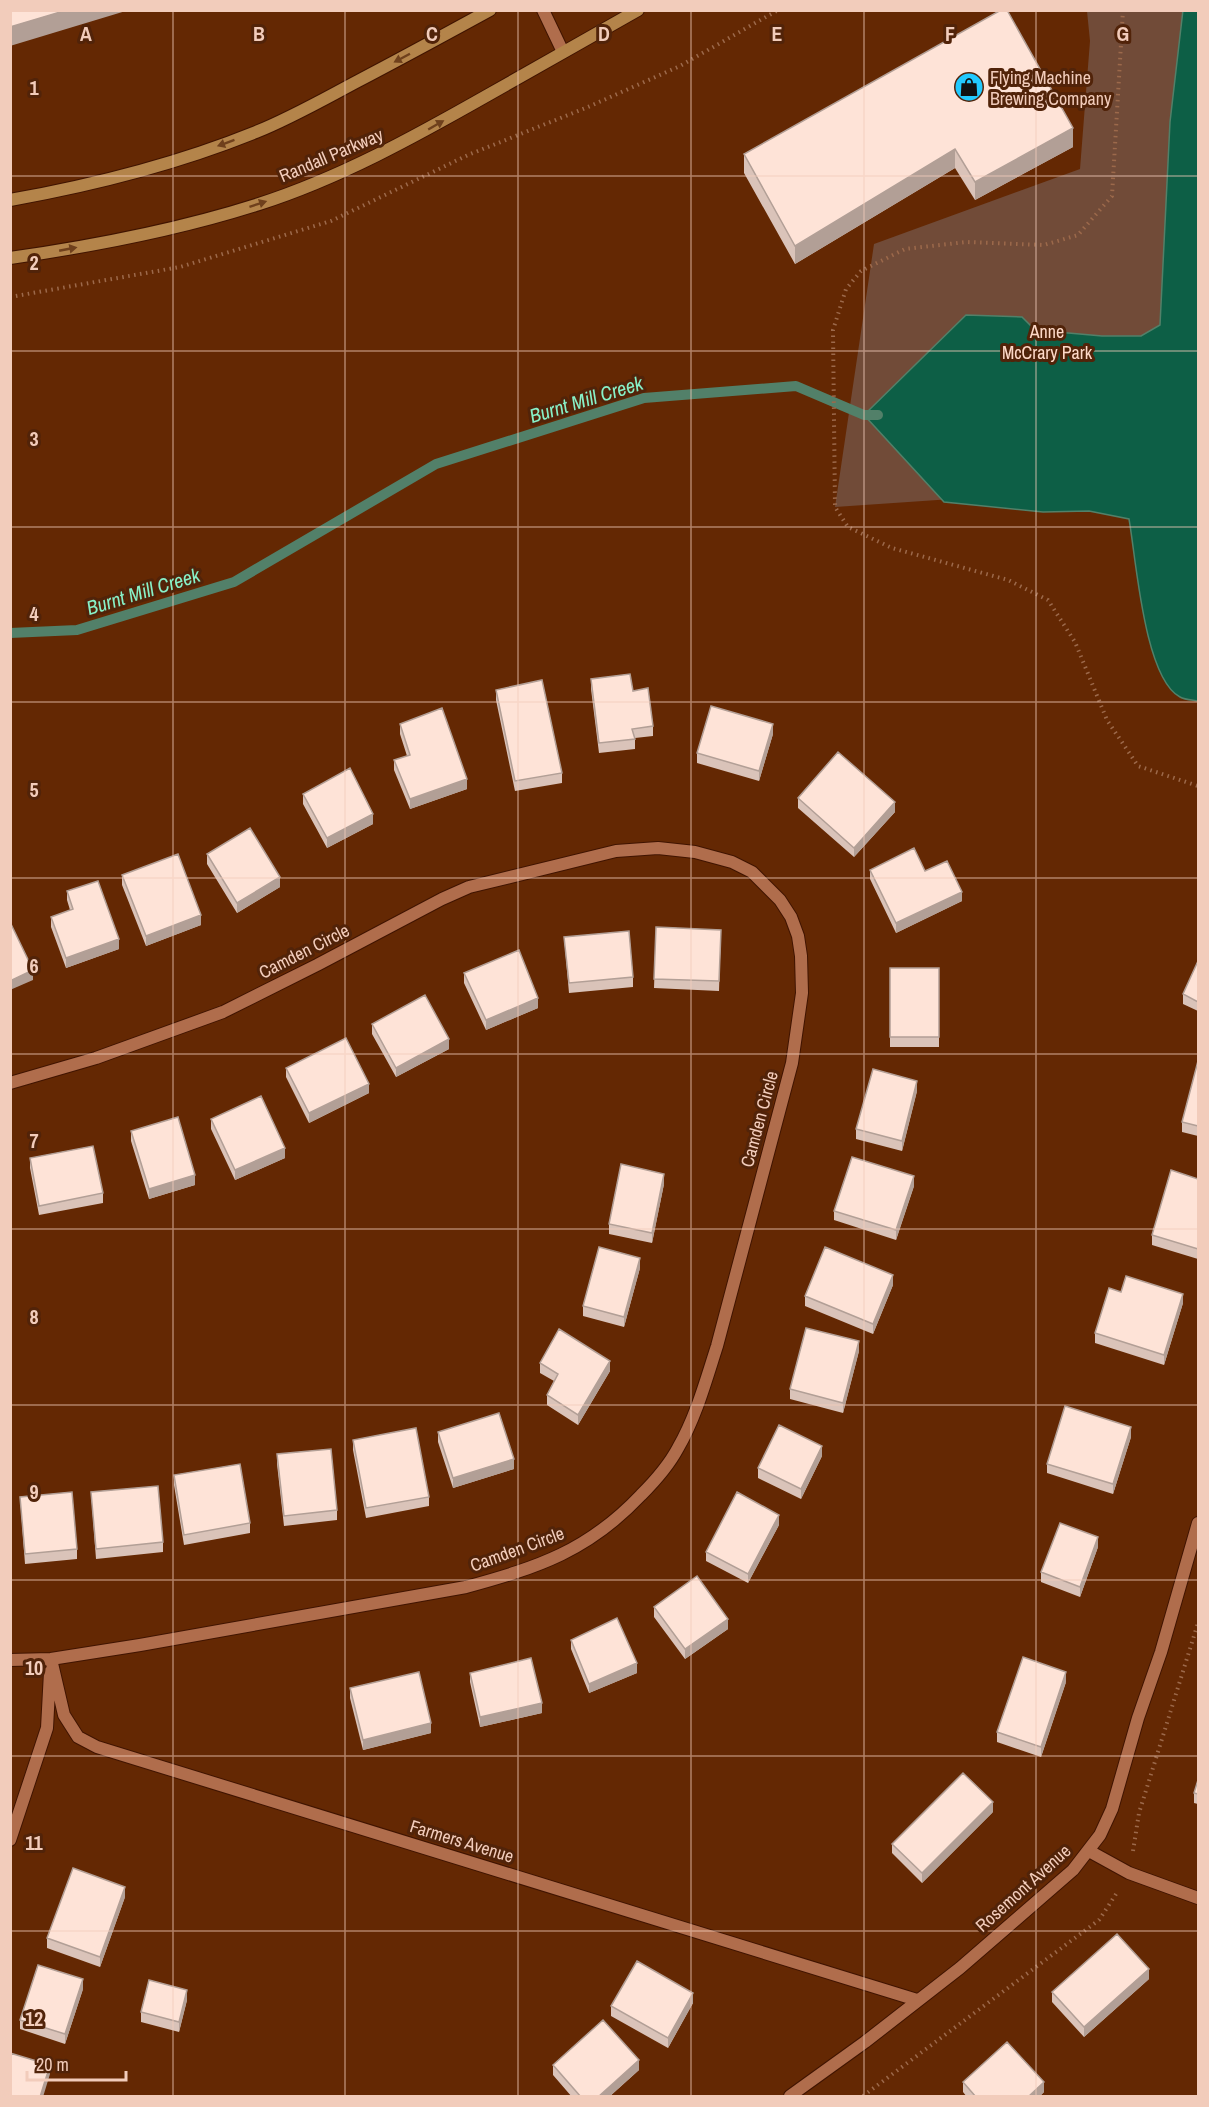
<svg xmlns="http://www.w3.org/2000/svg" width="1209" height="2107" font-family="'Archivo Narrow',sans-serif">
<rect width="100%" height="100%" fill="#642803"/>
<path fill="#714b38" d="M1087,11H1198V482L835,507L874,244L1080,169L1090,41Z"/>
<path fill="#0d5f46" stroke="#528069" stroke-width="1.5" d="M1183,10L1198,11V701C1193,700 1185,700 1180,697C1144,678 1136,558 1129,519L1089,511L1043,512L944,502L864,415L966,315L1022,317L1035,330L1102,336H1141L1160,325L1170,122Z"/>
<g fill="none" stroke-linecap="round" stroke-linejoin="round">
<path stroke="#528069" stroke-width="10" d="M10,633L77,630L234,582L436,464L644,398L796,386L864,415H878"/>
<g stroke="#401400" stroke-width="14">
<path id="minor" d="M543,10L563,52
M10,1083L96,1058L223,1012L317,965L442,899L469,887L616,851L658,848L695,852L732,862L752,872L780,900L791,917L798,936L801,956L802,993L792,1063L717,1346C706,1380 696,1417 678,1448C669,1465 655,1481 641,1495C588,1551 539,1567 466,1587L140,1645L51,1659L10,1660
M51,1659L64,1715L78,1737L97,1747L917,2000
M10,1840L47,1728L50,1672
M1089,1851L1129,1873L1198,1898
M790,2096L865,2042L960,1968L1073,1870L1100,1835L1112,1809L1138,1718L1161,1652L1198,1523"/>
</g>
<g stroke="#401400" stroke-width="14">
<path id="secondary" d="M10,200C94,185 177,164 256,132C291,118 324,99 358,81C402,58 446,34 490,10
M10,258C94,246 178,230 259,204C340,178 414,137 488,95C538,67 588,38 638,10"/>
</g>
<path stroke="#9c694b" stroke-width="4" stroke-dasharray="1.5 4.5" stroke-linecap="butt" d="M1123,10L1112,196L1078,235L1044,245L966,242L905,249L861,271L846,289L833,330L835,507L848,527L892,548L1008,580L1048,600L1075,642L1107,720L1138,766L1198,786
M10,297L180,267L331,221L468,155L588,107L680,66L778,10
M1133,1851L1139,1813L1198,1623
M863,2096L1099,1920L1118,1891"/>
<use href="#minor" stroke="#b06d4c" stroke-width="12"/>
<use href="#secondary" stroke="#b4844a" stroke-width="12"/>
</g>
<path fill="#dac3b9" d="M1073,147L975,200L955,168L795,264L744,173V154Z
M591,679L633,691L653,726V736L635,738V749L599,753L591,689Z
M496,690L562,773V783L515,791L496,700Z
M400,724L467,789L410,809L394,770V760L407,756L400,734Z
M773,734L759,781L697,763V753Z
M303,794L373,824L327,848L303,804Z
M798,798L895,812L854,857L798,808Z
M207,854L280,887L237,913L207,864Z
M870,870L925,871L962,901L896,933L870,879Z
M122,875L201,925L146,946L122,885Z
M67,891L119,949L66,968L51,927V917L70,910L67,900Z
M656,927L721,930L719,991L654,988Z
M564,937L633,977V987L569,993Z
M1198,961V1011L1183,1004V994Z
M890,968H939V1047H890Z
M464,973L538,1008L486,1030L464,983Z
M372,1024L449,1049L396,1077L372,1034Z
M1198,1061V1136L1182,1132V1122Z
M286,1068L369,1093L309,1123L286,1077Z
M917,1091L902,1151L856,1139V1129Z
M211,1119L285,1158L235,1180L211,1129Z
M131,1131L195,1185L149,1199L131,1141Z
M30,1158L103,1193V1203L39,1215L30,1168Z
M1198,1179V1259L1152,1245V1235Z
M664,1184L652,1243L609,1234V1224Z
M914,1186L896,1240L834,1220V1211Z
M640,1268L624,1327L583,1316V1306Z
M893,1285L873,1334L805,1306V1296Z
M1121,1292L1183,1303L1164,1365L1095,1343V1333Z
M859,1351L843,1413L790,1399V1389Z
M540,1363L610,1371L578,1425L547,1405V1395L554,1381L540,1373Z
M438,1432L514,1469L453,1488L438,1442Z
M1131,1437L1113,1494L1047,1473V1464Z
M353,1440L429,1497V1506L366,1518L353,1450Z
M277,1454L337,1510V1520L284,1526L277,1464Z
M822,1456L801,1499L758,1478V1468Z
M174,1475L250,1523V1533L184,1545L174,1485Z
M91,1492L163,1542V1552L96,1559Z
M20,1497L77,1549V1559L25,1564Z
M779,1525L748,1583L706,1561V1552Z
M1098,1547L1080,1597L1041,1582V1572Z
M654,1607L728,1629L685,1659L654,1617Z
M571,1640L637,1673L589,1693L571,1649Z
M470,1673L542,1713L480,1727L470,1682Z
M1066,1682L1041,1757L997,1742V1732Z
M350,1688L431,1733L363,1750L350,1698Z
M1198,1780V1804L1194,1803V1793Z
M993,1812L922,1883L892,1853V1844Z
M125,1897L100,1967L47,1948V1938Z
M1149,1979L1084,2037L1052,2002V1992Z
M83,1989L65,2044L20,2029V2020Z
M187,2000L179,2032L141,2022V2012Z
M693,2003L668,2048L611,2016V2006Z
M553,2065L639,2070L609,2097H572L553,2075Z
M963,2082L1044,2092L1039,2097H967L963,2092Z"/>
<path fill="#b29f96" d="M67,10H129L10,46V27Z
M1073,128V147L975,200V182Z
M955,149V168L795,264V246Z
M773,724V734L759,781V771Z
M467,779V789L410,809V799Z
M895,802V812L854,857V848Z
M373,814V824L327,848V838Z
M280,877V887L237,913V903Z
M962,892V901L896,933V923Z
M201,915V925L146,946V936Z
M119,939V949L66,968V958Z
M33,970V980L10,990V981Z
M538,998V1008L486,1030V1020Z
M449,1039V1049L396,1077V1068Z
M917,1081V1091L902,1151V1141Z
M369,1084V1093L309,1123V1113Z
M285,1148V1158L235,1180V1170Z
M664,1174V1184L652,1243V1233Z
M195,1175V1185L149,1199V1189Z
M914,1176V1186L896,1240V1230Z
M640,1258V1268L624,1327V1317Z
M893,1275V1285L873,1334V1324Z
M1183,1294V1303L1164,1365V1355Z
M859,1341V1351L843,1413V1403Z
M610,1361V1371L578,1425V1415Z
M1131,1427V1437L1113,1494V1484Z
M822,1446V1456L801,1499V1489Z
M514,1459V1469L453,1488V1478Z
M779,1515V1525L748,1583V1574Z
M1098,1537V1547L1080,1597V1587Z
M728,1619V1629L685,1659V1649Z
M637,1663V1673L589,1693V1684Z
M1066,1672V1682L1041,1757V1747Z
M542,1703V1713L480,1727V1717Z
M431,1723V1733L363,1750V1740Z
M993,1802V1812L922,1883V1873Z
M125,1887V1897L100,1967V1957Z
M1149,1969V1979L1084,2037V2027Z
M83,1979V1989L65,2044V2034Z
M187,1990V2000L179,2032V2022Z
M693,1993V2003L668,2048V2038Z
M639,2060V2070L609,2097H598Z
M50,2065V2074L43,2097H40Z
M1044,2082V2092L1039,2097H1028Z"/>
<path fill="#fee3d7" stroke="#b29f96" stroke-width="1.5" d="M10,10H67L10,27Z
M1001,10H1007L1073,128L975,182L955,149L795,246L744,154Z
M630,674L633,691L648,688L653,726L632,729L635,739L599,743L591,679Z
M542,680L562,773L515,781L496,690Z
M711,706L773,724L759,771L697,753Z
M442,708L467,779L410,799L394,760L410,755L400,724Z
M838,752L895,802L854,848L798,798Z
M350,768L373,814L327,838L303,794Z
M250,828L280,877L237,903L207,854Z
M914,848L925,871L947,861L962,892L896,923L870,870Z
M178,854L201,915L146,936L122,875Z
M98,881L119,939L66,958L51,917L73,909L67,891Z
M10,922L33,970L10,981Z
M656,927L721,930L719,981L654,979Z
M629,931L633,977L569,983L564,937Z
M519,950L538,998L486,1020L464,973Z
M1198,961V1002L1183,994Z
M890,968H939V1037H890Z
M425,995L449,1039L396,1068L372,1024Z
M346,1038L369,1084L309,1113L286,1068Z
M1198,1061V1126L1182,1122Z
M873,1069L917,1081L902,1141L856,1129Z
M261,1096L285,1148L235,1170L211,1119Z
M178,1117L195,1175L149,1189L131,1131Z
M93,1146L103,1193L39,1206L30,1158Z
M852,1157L914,1176L896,1230L834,1211Z
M621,1164L664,1174L652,1233L609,1224Z
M1171,1170L1198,1179V1249L1152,1235Z
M599,1247L640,1258L624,1317L583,1306Z
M825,1247L893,1275L873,1324L805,1296Z
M1126,1276L1183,1294L1164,1355L1095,1333L1109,1288L1121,1292Z
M806,1328L859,1341L843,1403L790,1389Z
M559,1329L610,1361L578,1415L547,1395L558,1374L540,1363Z
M1065,1406L1131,1427L1113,1484L1047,1464Z
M499,1413L514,1459L453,1478L438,1432Z
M779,1425L822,1446L801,1489L758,1468Z
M416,1428L429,1497L366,1508L353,1440Z
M331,1449L337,1510L284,1516L277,1454Z
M240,1464L250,1523L184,1535L174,1475Z
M158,1486L163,1542L96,1549L91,1492Z
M72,1492L77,1549L25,1554L20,1497Z
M737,1492L779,1515L748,1574L706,1552Z
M1060,1523L1098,1537L1080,1587L1041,1572Z
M697,1576L728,1619L685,1649L654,1607Z
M617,1618L637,1663L589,1684L571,1640Z
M1023,1657L1066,1672L1041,1747L997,1732Z
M531,1658L542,1703L480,1717L470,1673Z
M419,1672L431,1723L363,1740L350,1688Z
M963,1773L993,1802L922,1873L892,1844Z
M1198,1780V1794L1194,1793Z
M73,1868L125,1887L100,1957L47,1938Z
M1117,1934L1149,1969L1084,2027L1052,1992Z
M637,1961L693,1993L668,2038L611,2006Z
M38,1965L83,1979L65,2034L20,2020Z
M149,1980L187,1990L179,2022L141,2012Z
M603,2020L639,2060L598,2097H581L553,2065Z
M1007,2042L1044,2082L1028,2097H976L963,2082Z
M10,2053L50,2065L40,2097H10Z"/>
<defs><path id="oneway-solid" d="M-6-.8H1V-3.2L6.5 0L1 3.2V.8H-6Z" transform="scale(1.5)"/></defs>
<g fill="#6f401c">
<use href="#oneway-solid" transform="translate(402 58) rotate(152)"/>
<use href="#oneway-solid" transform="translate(436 125) rotate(-30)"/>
<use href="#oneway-solid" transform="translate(226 143) rotate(160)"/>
<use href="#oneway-solid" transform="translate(258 204) rotate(-18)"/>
<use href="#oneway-solid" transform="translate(68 249) rotate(-11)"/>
</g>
<path fill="none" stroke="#f2ccbb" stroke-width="1.5" stroke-opacity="0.55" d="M173,10V2096M345,10V2096M518,10V2096M691,10V2096M864,10V2096M1036,10V2096M10,176H1198M10,351H1198M10,527H1198M10,702H1198M10,878H1198M10,1054H1198M10,1229H1198M10,1405H1198M10,1580H1198M10,1756H1198M10,1931H1198"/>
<defs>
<g id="shop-disc" transform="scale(1.5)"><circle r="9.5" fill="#22c9fe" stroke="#512309"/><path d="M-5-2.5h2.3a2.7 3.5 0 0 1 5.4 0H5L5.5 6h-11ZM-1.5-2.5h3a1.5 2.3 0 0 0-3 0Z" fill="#111"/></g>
</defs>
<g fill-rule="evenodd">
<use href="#shop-disc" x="969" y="87"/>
</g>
<g text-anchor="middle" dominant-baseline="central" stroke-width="6" stroke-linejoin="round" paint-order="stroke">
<g font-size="18" fill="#f2ccbb" stroke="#512309" text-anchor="start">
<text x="990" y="77">Flying Machine<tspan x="990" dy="21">Brewing Company</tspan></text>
</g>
<g font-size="18" fill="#f2ccbb" stroke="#512309">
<text transform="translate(331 155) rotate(-23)">Randall Parkway</text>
<text transform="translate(304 951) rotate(-27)">Camden Circle</text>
<text transform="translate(759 1119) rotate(-75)">Camden Circle</text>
<text transform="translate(517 1549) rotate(-20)">Camden Circle</text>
<text transform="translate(462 1841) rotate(17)">Farmers Avenue</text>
<text transform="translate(1023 1888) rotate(-42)">Rosemont Avenue</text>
</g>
<g font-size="18" fill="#fedac9" stroke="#512309">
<text x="1047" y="331">Anne<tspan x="1047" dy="21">McCrary Park</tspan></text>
</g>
<g font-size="20" font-style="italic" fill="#88f1c8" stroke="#512309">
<text transform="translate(586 399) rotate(-17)">Burnt Mill Creek</text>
<text transform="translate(143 591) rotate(-17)">Burnt Mill Creek</text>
</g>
</g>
<g font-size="20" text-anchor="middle" font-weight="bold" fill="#f2ccbb" stroke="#512309" stroke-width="6" stroke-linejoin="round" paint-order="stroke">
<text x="86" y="41">A</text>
<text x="259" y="41">B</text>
<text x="432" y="41">C</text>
<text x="604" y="41">D</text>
<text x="777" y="41">E</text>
<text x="950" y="41">F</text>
<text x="1123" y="41">G</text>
<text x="34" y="95">1</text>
<text x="34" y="270">2</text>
<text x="34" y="446">3</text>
<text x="34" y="621">4</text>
<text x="34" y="797">5</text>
<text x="34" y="973">6</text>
<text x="34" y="1148">7</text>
<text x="34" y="1324">8</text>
<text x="34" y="1499">9</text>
<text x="34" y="1675">10</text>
<text x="34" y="1850">11</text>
<text x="34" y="2026">12</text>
</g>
<rect width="1209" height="2107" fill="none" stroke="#f2ccbb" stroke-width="24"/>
<path d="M27 2071v9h99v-9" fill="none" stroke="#f2ccbb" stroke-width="3"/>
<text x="36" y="2071" font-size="18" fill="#f2ccbb" stroke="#512309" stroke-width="4.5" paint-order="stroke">20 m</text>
</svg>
